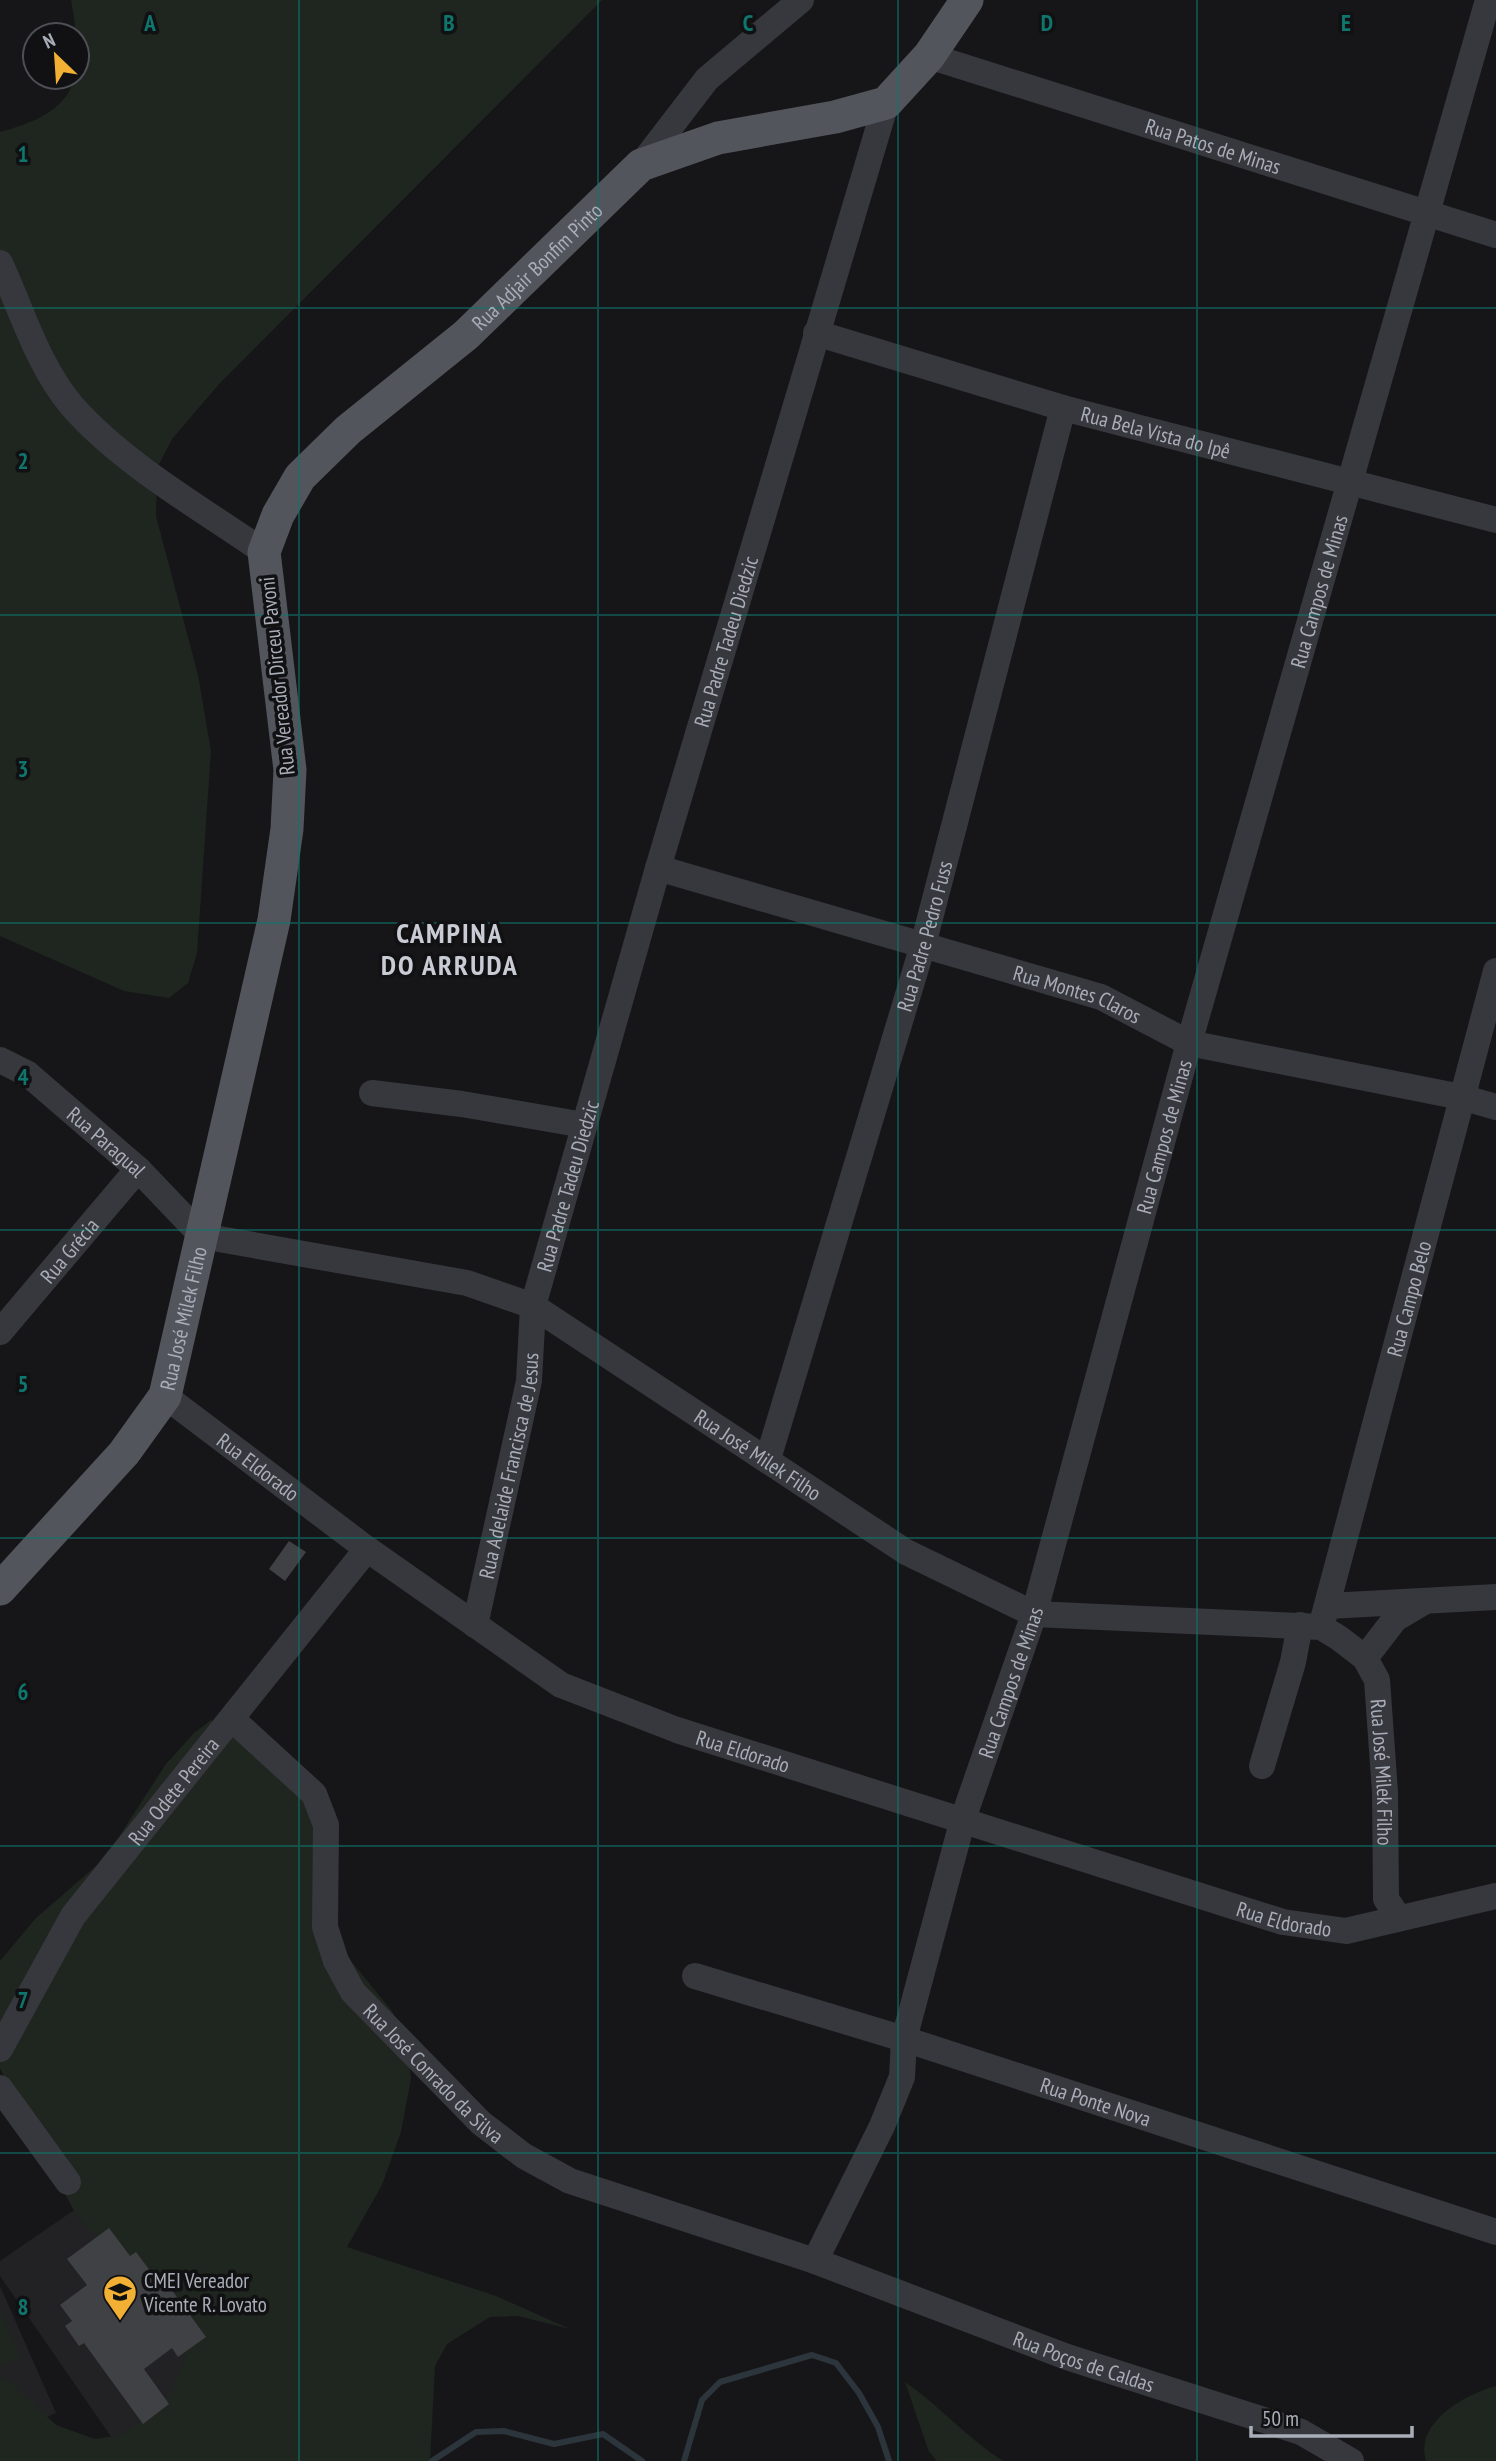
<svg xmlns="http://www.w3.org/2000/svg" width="1496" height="2461" font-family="'PT Sans Narrow',sans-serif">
<rect width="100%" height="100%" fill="#161618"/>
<path fill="#222225" d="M112,2184L239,2369L121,2451L0,2276V2261Z
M0,2286L56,2413L0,2437Z"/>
<path fill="#1e261f" d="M71,0H602L220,383L172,439L157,468L156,516L198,675L211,751L197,953L188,983L169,998L124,991L0,936V132C84,110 84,75 71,0Z
M211,1720L251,1744L313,1799L337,1935L351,1961L392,2011L406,2040L411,2079L401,2132L382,2185L347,2247L496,2296L570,2329L518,2316L490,2317L447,2344L435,2366L430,2461H0V2377L10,2381L56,2425L95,2439L121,2435L153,2414L172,2392L185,2356L183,2328L77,2216L18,2107L0,2068V1961L36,1918L96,1866L118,1838L166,1764L194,1733Z
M0,2310L21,2357L0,2366Z
M905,2382C940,2406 967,2438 1003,2461H937L929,2452Z
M1496,2386V2461H1426C1414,2422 1466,2394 1496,2386Z"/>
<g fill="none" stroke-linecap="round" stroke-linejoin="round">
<path stroke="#2c353c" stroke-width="6" d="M432,2461L476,2432L504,2431L554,2444L603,2434L642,2461
M684,2461L702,2400L720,2382L812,2355L836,2363L859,2393L878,2427L889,2461"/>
</g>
<path fill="#404145" d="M289,1541L306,1552L285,1581L269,1569Z
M109,2228L130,2256L136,2252L166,2292L171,2289L206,2337L178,2357L172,2348L144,2369L169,2404L143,2424L84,2343L79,2346L65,2326L72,2321L60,2305L87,2285L67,2259Z"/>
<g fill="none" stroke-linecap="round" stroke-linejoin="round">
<g stroke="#37383d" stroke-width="26">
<path id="s1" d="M929,56L1496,235"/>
<path d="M641,165L707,79L801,0"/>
<path d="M0,263C22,311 38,366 72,406C123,464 201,508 264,552"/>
<path id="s2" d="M816,333L1063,408L1496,520"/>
<path id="s3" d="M658,868L1101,997L1189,1043L1461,1097L1496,1107"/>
<path id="s4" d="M0,1060L28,1074L138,1169L202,1236L467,1283L533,1306L906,1552L1034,1614L1321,1627L1339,1638L1365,1658L1377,1680L1385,1792L1386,1899L1399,1918"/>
<path d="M372,1093L462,1104L584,1125"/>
<path id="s5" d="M0,1332L138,1169"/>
<path id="s6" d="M165,1396L367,1549L561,1685L677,1730L1283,1922L1346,1931L1496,1896"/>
<path id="s7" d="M768,1459L923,945L1063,408"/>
<path d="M1328,1606L1496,1597"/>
<path id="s8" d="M475,1625L529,1381L533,1306L658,868L886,103"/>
<path id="s9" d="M1321,1627L1496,971"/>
<path d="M1365,1658L1395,1619L1422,1603"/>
<path id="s10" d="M232,1719L314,1794L326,1825L325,1927L336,1961L353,1992L481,2123L524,2156L570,2181L815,2261L1067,2357L1301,2432L1351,2461"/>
<path d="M1262,1766L1293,1662L1300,1625"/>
<path id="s11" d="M695,1976L904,2039L1496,2232"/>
<path id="s12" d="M0,2049L73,1916L367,1549"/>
<path d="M0,2088L68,2182"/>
<path id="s13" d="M815,2261L882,2126L902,2077L904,2039L963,1819L1034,1614L1189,1043L1488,0"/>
</g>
<path stroke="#53555c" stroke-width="33" id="s14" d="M0,1589L124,1453L165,1396L274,920L287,829L290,770L264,552L278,515L300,477L348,430L466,335L641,165L718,138L835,117L886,103L929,56L967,0"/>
</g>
<path fill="none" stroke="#0f766e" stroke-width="2" stroke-opacity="0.55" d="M299,0V2461M598,0V2461M898,0V2461M1197,0V2461M0,308H1496M0,615H1496M0,923H1496M0,1230H1496M0,1538H1496M0,1846H1496M0,2153H1496"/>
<defs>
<g id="school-pin" transform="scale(1.75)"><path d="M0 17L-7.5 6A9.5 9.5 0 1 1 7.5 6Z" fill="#f2b134" stroke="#111113"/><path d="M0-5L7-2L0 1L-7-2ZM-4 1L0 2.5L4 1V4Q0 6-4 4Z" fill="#111"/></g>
</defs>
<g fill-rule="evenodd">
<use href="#school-pin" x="120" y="2292"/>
</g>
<g text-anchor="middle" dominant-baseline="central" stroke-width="7" stroke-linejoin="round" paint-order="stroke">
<g font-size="21" fill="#a8adb8" stroke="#111113">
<text stroke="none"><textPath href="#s1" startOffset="298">Rua Patos de Minas</textPath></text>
<text stroke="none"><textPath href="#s14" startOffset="1514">Rua Adjair Bonfim Pinto</textPath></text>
<text stroke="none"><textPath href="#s2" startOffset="354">Rua Bela Vista do Ipê</textPath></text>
<text stroke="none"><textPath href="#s13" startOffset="1748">Rua Campos de Minas</textPath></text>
<text stroke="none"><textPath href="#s8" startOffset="1017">Rua Padre Tadeu Diedzic</textPath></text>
<text transform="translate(277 676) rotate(-96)">Rua Vereador Dirceu Pavoni</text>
<text stroke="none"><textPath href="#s7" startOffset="546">Rua Padre Pedro Fuss</textPath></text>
<text stroke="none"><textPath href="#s3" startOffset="438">Rua Montes Claros</textPath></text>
<text stroke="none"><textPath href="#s13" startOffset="1181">Rua Campos de Minas</textPath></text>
<text stroke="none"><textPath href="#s4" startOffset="135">Rua Paragual</textPath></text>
<text stroke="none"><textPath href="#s8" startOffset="450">Rua Padre Tadeu Diedzic</textPath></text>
<text stroke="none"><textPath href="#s5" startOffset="107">Rua Grécia</textPath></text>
<text stroke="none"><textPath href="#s9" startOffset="340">Rua Campo Belo</textPath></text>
<text stroke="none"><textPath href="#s14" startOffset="334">Rua José Milek Filho</textPath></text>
<text stroke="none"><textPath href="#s4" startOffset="878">Rua José Milek Filho</textPath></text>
<text stroke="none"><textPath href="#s8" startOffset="163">Rua Adelaide Francisca de Jesus</textPath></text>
<text stroke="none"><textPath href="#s6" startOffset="117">Rua Eldorado</textPath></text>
<text stroke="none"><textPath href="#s13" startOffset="614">Rua Campos de Minas</textPath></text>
<text stroke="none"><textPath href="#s6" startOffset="684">Rua Eldorado</textPath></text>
<text stroke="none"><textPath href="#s4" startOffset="1656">Rua José Milek Filho</textPath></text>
<text stroke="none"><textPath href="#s12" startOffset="312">Rua Odete Pereira</textPath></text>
<text stroke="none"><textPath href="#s6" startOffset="1251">Rua Eldorado</textPath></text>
<text stroke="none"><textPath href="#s10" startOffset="432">Rua José Conrado da Silva</textPath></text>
<text stroke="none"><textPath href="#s11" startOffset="420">Rua Ponte Nova</textPath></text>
<text stroke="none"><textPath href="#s10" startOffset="1152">Rua Poços de Caldas</textPath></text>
</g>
<g font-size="21" fill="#a8adb8" stroke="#111113" text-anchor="start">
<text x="144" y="2280">CMEI Vereador<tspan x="144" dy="24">Vicente R. Lovato</tspan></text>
</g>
<g font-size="28" font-weight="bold" letter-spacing="2" fill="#c9ccd4" stroke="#111113">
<text x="450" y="932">CAMPINA<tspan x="450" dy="32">DO ARRUDA</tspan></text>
</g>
</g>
<g font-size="23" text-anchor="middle" font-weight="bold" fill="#0f766e" stroke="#111113" stroke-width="7" stroke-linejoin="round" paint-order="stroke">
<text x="150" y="31">A</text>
<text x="449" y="31">B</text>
<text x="748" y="31">C</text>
<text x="1047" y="31">D</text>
<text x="1346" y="31">E</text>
<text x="23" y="162">1</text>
<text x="23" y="469">2</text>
<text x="23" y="777">3</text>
<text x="23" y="1085">4</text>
<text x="23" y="1392">5</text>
<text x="23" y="1700">6</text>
<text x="23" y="2008">7</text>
<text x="23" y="2315">8</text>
</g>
<g transform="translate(56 56) rotate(335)"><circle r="33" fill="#111113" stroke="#4d4f55" stroke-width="2"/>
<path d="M0-5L12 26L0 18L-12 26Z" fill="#f2b134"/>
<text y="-10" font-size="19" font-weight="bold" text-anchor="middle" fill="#a8adb8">N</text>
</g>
<path d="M1251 2426v10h161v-10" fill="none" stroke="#a8adb8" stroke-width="3.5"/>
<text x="1262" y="2426" font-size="21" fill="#a8adb8" stroke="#111113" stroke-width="5" paint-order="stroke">50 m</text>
</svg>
